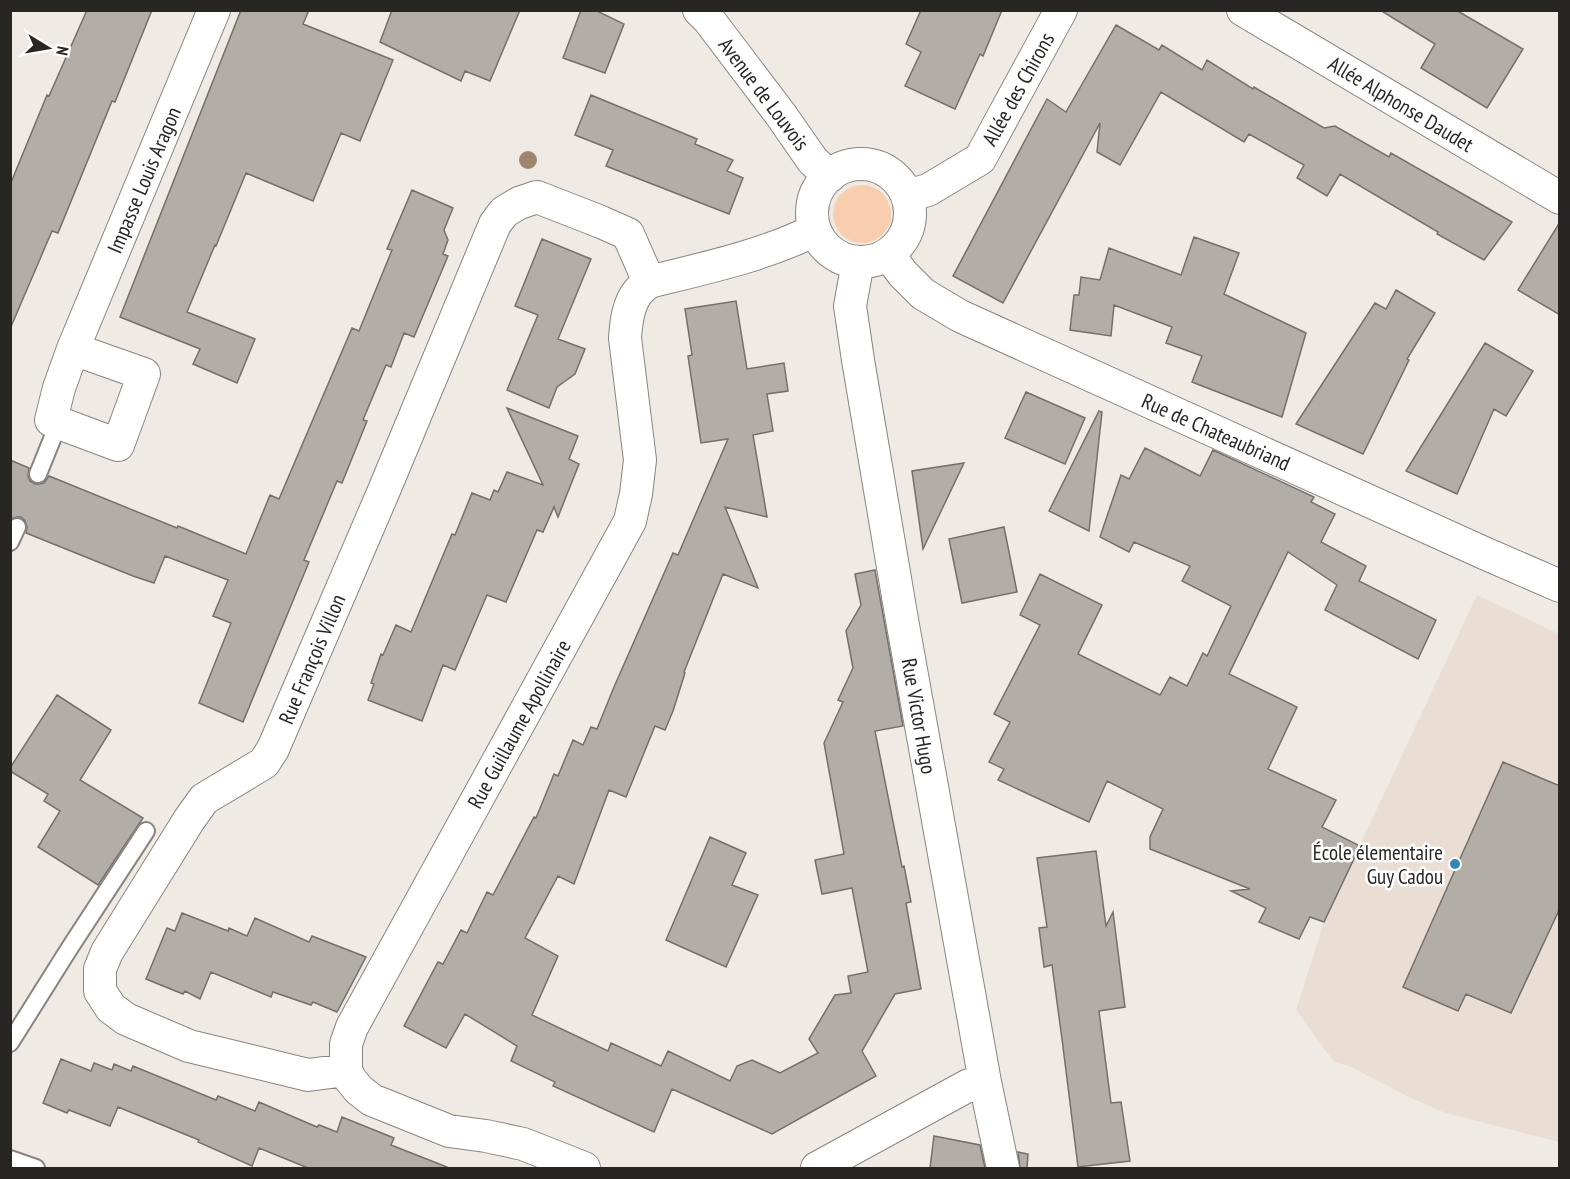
<svg xmlns="http://www.w3.org/2000/svg" width="1570" height="1179" font-family="'PT Sans Narrow',sans-serif">
<rect width="100%" height="100%" fill="#f0eae5"/>
<path fill="#eaddd3" d="M1477,595L1559,634V1142L1443,1112L1409,1097L1349,1066L1334,1062L1296,1010L1324,922Z"/>
<path fill="#f9ceae" d="M833 214a29 29 0 1 1 58 0a29 29 0 1 1-58 0Z"/>
<path fill="#b3ada8" stroke="#756f6b" stroke-width="1.5" d="M87,10H152L115,102L112,101L58,233L52,231L10,329V185L47,95L49,96Z
M241,10H309L303,24L393,60L360,141L341,133L313,201L246,173L216,246L215,245L187,312L255,339L237,383L193,364L200,349L120,317Z
M392,10H520L490,81L465,71L461,81L380,42Z
M581,10H595L624,24L605,73L563,58Z
M921,10H1002L983,56L980,54L955,109L905,86L921,52L906,44Z
M1380,10H1456L1523,49L1487,108L1421,68L1435,44Z
M1116,25L1159,50L1162,45L1202,70L1207,60L1253,89L1254,87L1324,128L1335,126L1389,157L1391,153L1512,222L1484,260L1437,234L1438,232L1340,174L1327,196L1297,178L1304,165L1249,134L1244,142L1161,92L1120,165L1097,152L1100,123L1003,303L953,276L1047,99L1066,112Z
M591,95L697,139L695,144L733,160L727,171L743,178L729,214L606,166L613,150L575,135Z
M412,190L453,208L444,230L448,240L443,254L448,256L414,337L404,333L391,367L386,365L363,420L367,421L342,483L337,481L304,560L309,562L243,722L199,703L231,623L213,616L228,580L165,556L154,583L133,576L26,533L27,527L25,521L21,517H17L10,519V460L29,468L28,476L30,481L35,484H39L44,483L49,476L177,528L178,526L246,554L270,495L279,499L352,328L359,331L392,250L387,249Z
M1560,222V315L1518,290Z
M1194,237L1239,253L1224,294L1306,333L1282,417L1192,382L1202,356L1166,343L1172,327L1114,305L1111,336L1070,330L1074,295H1079L1081,277L1100,280L1109,248L1181,275Z
M542,239L591,259L558,339L585,349L575,374L557,387L549,408L507,390L538,315L515,306Z
M1396,290L1435,313L1407,359L1409,360L1363,454L1296,424L1375,303L1386,309Z
M736,301L747,369L784,363L788,391L767,394L773,431L753,435L767,517L725,507L758,588L723,574L684,672L685,673L673,711L665,730L655,726L626,797L609,790L574,884L558,876L525,938L558,956L532,1015L608,1051L611,1043L661,1066L668,1051L730,1081L737,1066L752,1060L780,1073L818,1053L809,1039L835,995L851,993L848,976L868,972L852,888L822,894L815,860L844,854L824,743L843,702L838,700L853,668L846,631L861,605L855,574L875,570L903,726L875,731L902,867L904,866L911,902L906,903L921,989L895,994L862,1051L876,1076L772,1134L672,1089L654,1132L553,1086L555,1082L511,1061L517,1046L465,1014L446,1048L404,1026L438,962L443,964L461,930L467,933L487,892L493,895L534,817L536,818L554,774L558,776L573,740L583,745L591,727L597,729L614,687L673,553L678,555L728,439L701,443L688,356L692,355L685,309Z
M1485,343L1533,371L1506,416L1494,409L1457,494L1406,471Z
M1026,392L1085,418L1065,464L1005,438Z
M507,408L578,436L569,459L579,464L558,517L554,507L543,532L537,530L506,602L487,595L455,670L443,665L422,721L368,700L374,684L371,683L381,654L383,655L396,625L411,632L452,534L455,535L472,493L490,500L494,490L498,492L507,472L543,485Z
M1099,411L1102,412L1089,531L1049,511Z
M1145,448L1200,476L1213,450L1314,497L1311,502L1335,514L1321,542L1366,566L1359,581L1436,620L1418,659L1325,610L1337,585L1288,552L1229,674L1297,707L1268,769L1336,800L1322,827L1360,846L1324,922L1310,917L1299,939L1259,922L1266,908L1231,891L1250,889L1150,849V837L1163,809L1107,781L1089,822L998,780L1004,769L989,762L1010,722L994,714L1040,625L1020,615L1040,574L1102,605L1078,654L1160,695L1170,677L1187,686L1203,653L1207,656L1231,606L1182,581L1190,566L1134,542L1129,552L1100,537L1121,475L1129,479Z
M964,463L923,549L912,471Z
M1004,527L1017,592L962,603L949,539Z
M57,695L111,730L80,780L143,818L98,885L38,847L60,811L44,801L48,794L10,771V768Z
M1503,762L1560,786V908L1511,1013L1466,994L1458,1011L1403,987Z
M710,837L746,853L732,885L758,895L726,967L666,940Z
M1096,851L1106,926L1113,912L1125,1007L1099,1011L1111,1103L1121,1102L1130,1161L1078,1167L1062,1039L1052,965L1044,967L1039,928L1047,927L1037,858Z
M182,913L228,931L229,928L247,936L255,918L309,942L312,936L366,957L337,1012L313,1002L311,1005L273,992L271,997L211,972L200,999L185,991L183,994L146,979L167,928L175,931Z
M61,1059L91,1071L94,1063L112,1070L114,1064L131,1071L133,1066L216,1100L218,1096L255,1111L259,1102L317,1127L319,1125L337,1132L342,1117L394,1138L391,1145L447,1167V1168H308L259,1148L252,1166L198,1142L199,1140L118,1107L110,1126L69,1110L67,1113L43,1103Z
M934,1136L980,1145L985,1168H930Z
M1018,1152L1028,1154L1027,1168H1020Z"/>
<g fill="none" stroke-linecap="round" stroke-linejoin="round">
<g stroke="#8a8480" stroke-width="20">
<path id="service" d="M38,474L59,422
M10,542L17,527
M10,1043L69,949L146,831
M10,1159L36,1168"/>
</g>
<g stroke="#8a8480" stroke-width="34">
<path id="minor" d="M699,10L709,20L781,115L813,161L830,176
M1243,10L1560,198
M812 213a49 49 0 1 1 98 0a49 49 0 1 1-98 0Z
M907,196L928,190L980,159L1061,10
M888,254L903,274L923,294L960,316L1484,553L1560,586
M858,262L850,306L858,360L901,614L985,1082L1003,1168
M73,349L144,374L118,445L51,420L59,388L73,349L214,10
M346,1070L308,1075L189,1046L126,1019L111,1008L100,991V969L107,952L189,820L204,799L264,763L273,749L385,488L495,224L504,212L519,203L537,197L601,222L628,234L649,282
M584,1168L523,1144L486,1136L449,1131L372,1100L359,1090L350,1079L346,1070V1044L352,1027L630,521L636,494L640,460L625,338C626,323 628,304 638,292C641,288 646,285 649,282C705,268 763,256 815,230
M817,1168L969,1085L985,1082"/>
</g>
<use href="#service" stroke="#fff" stroke-width="16"/>
<use href="#minor" stroke="#fff" stroke-width="32"/>
</g>
<circle fill="#a0866d" cx="528" cy="160" r="9"/>
<circle fill="#3385b6" stroke="#fff" stroke-width="2" cx="1455" cy="864" r="6"/>
<g text-anchor="middle" dominant-baseline="central" stroke-width="5" stroke-linejoin="round" paint-order="stroke">
<g font-size="21" fill="#282624" stroke="#fff">
<text transform="translate(1018 89) rotate(-61)">Allée des Chirons</text>
<text transform="translate(764 94) rotate(53)">Avenue de Louvois</text>
<text transform="translate(1401 104) rotate(31)">Allée Alphonse Daudet</text>
<text transform="translate(144 180) rotate(-67)">Impasse Louis Aragon</text>
<text transform="translate(1216 432) rotate(24)">Rue de Chateaubriand</text>
<text transform="translate(312 659) rotate(-67)">Rue François Villon</text>
<text transform="translate(919 716) rotate(80)">Rue Victor Hugo</text>
<text transform="translate(519 724) rotate(-61)">Rue Guillaume Apollinaire</text>
</g>
<g font-size="21" fill="#282624" stroke="#fff" text-anchor="end">
<text x="1443" y="852">École élementaire<tspan x="1443" dy="24">Guy Cadou</tspan></text>
</g>
</g>
<rect width="1570" height="1179" fill="none" stroke="#282624" stroke-width="24"/>
<g transform="translate(48 48) rotate(101)" stroke="#ffffff" stroke-width="4.5" paint-order="stroke">
<path d="M0-4.5L10 22L0 15L-10 22Z" fill="#282624"/>
<text y="-9" font-size="16" font-weight="bold" text-anchor="middle" fill="#282624">N</text>
</g>
</svg>
